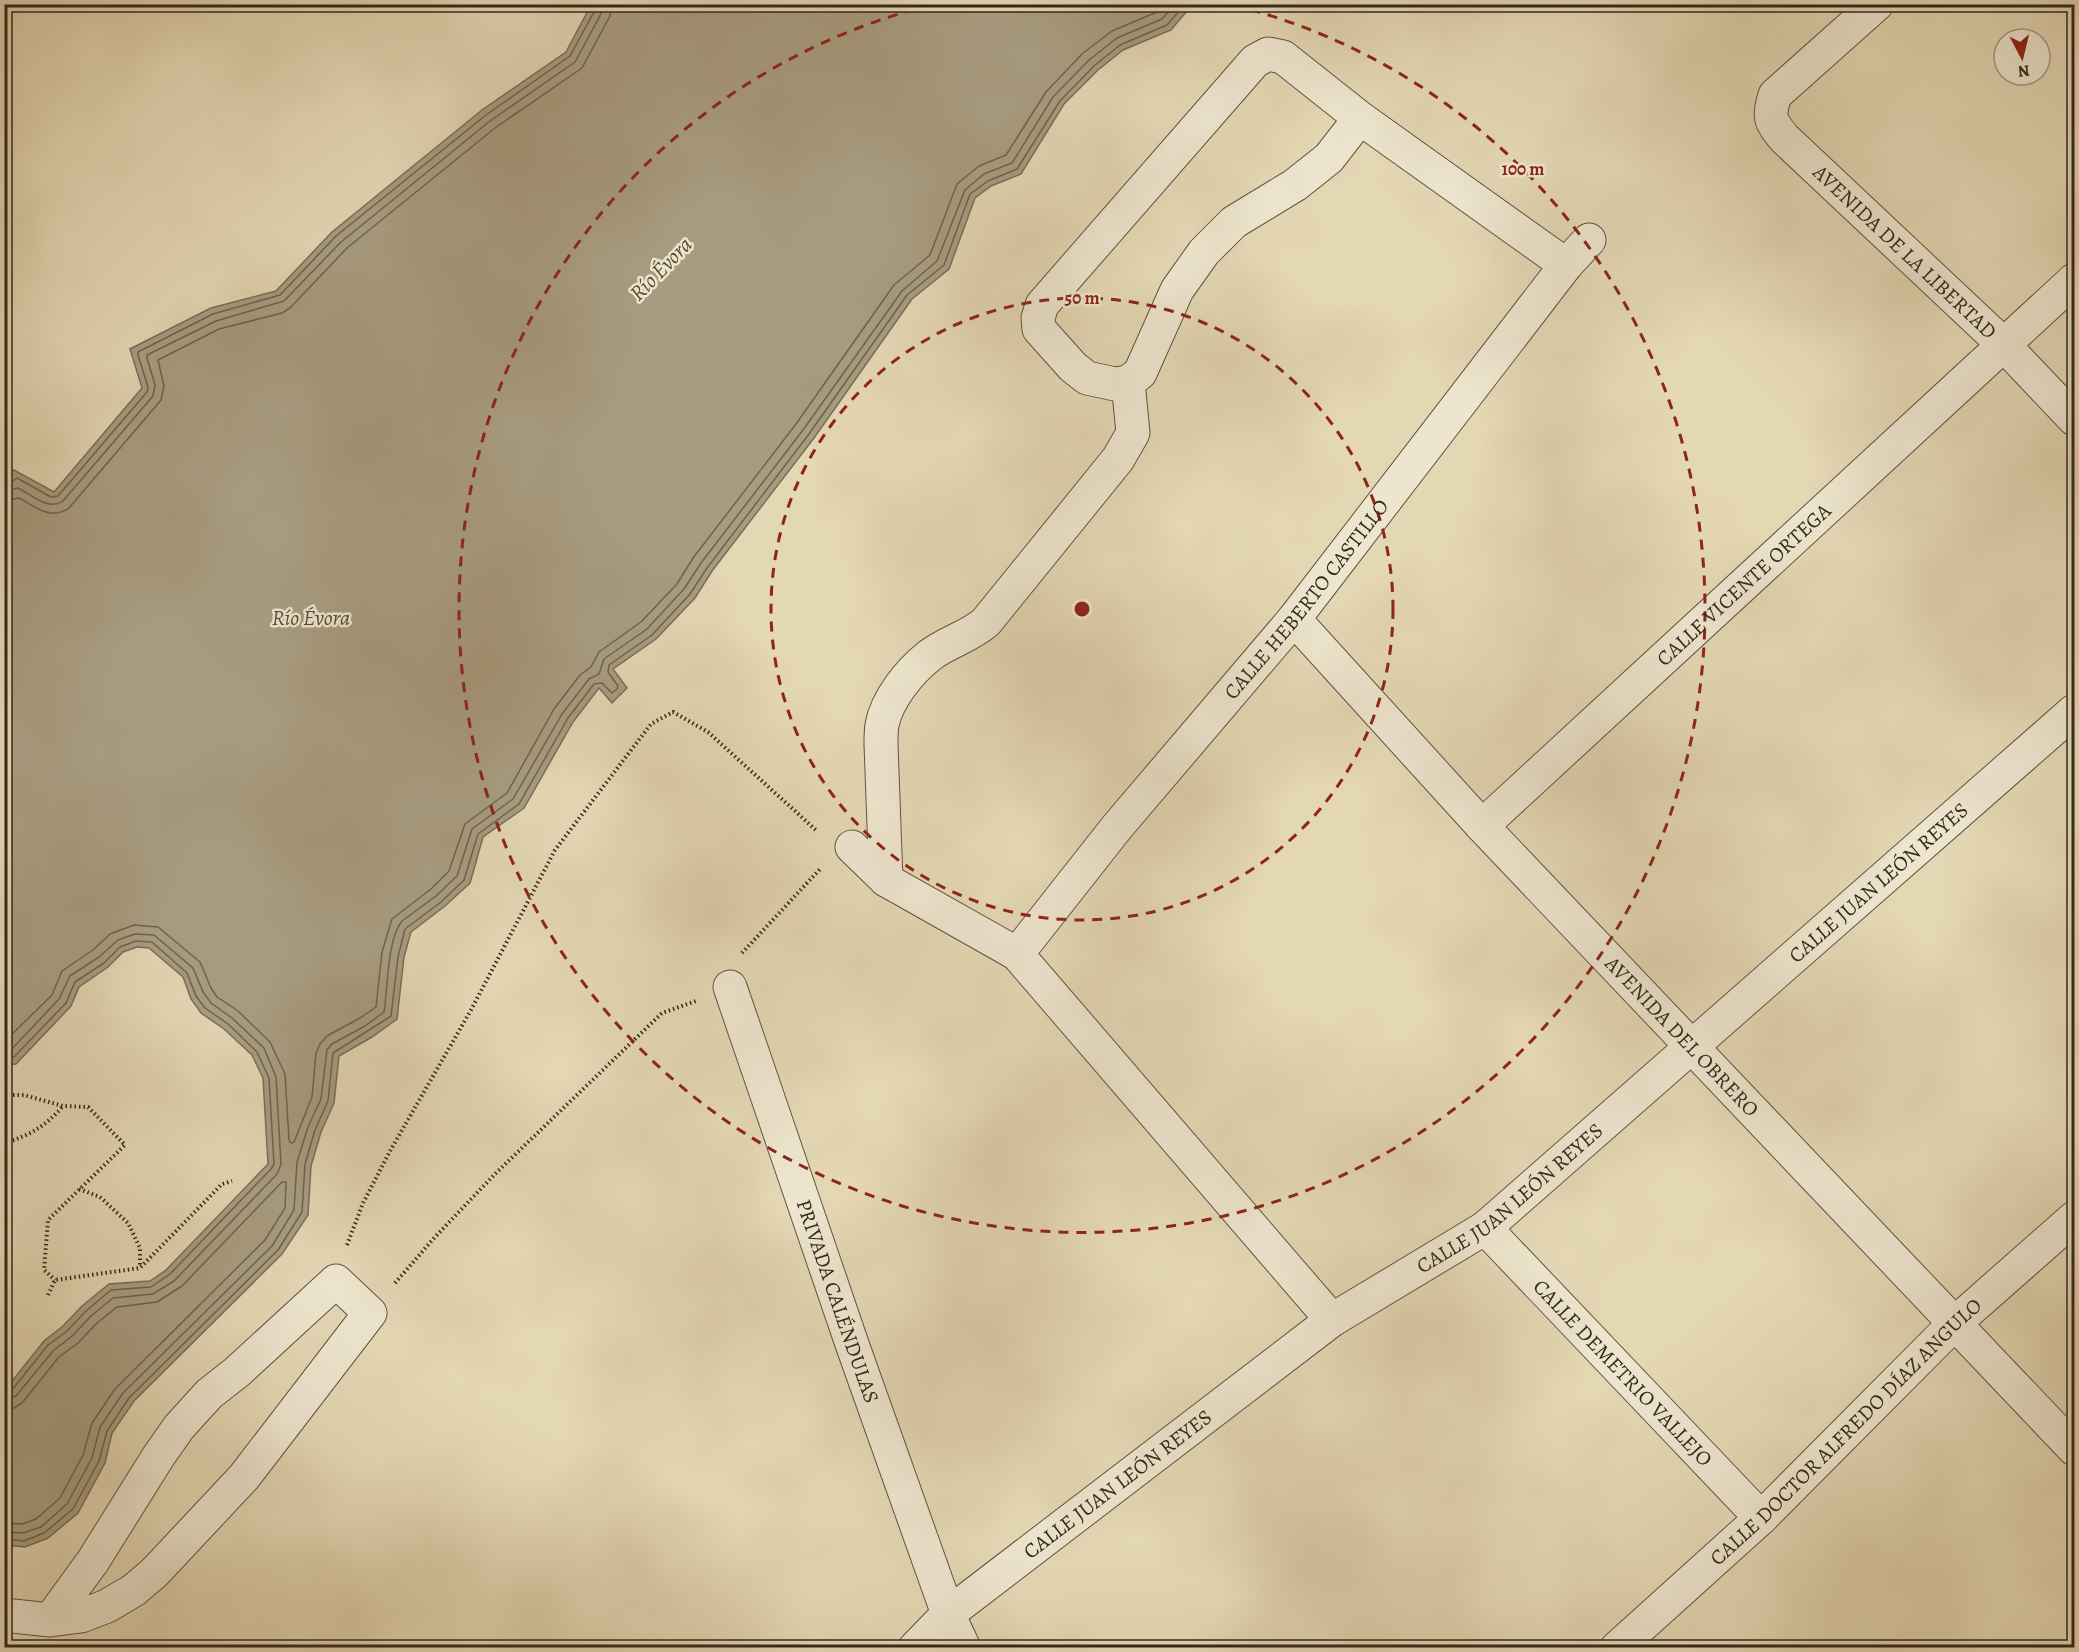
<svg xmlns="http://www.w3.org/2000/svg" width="2079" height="1652" font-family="Alegreya,serif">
<rect width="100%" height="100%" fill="#e4d7b4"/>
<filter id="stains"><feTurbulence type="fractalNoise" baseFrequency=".00333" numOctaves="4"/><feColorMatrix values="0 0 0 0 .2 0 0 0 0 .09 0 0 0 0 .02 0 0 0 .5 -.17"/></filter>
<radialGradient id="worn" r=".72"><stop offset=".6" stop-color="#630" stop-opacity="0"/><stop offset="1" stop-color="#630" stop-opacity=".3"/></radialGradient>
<path fill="#a89c80" stroke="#796e58" stroke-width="1.5" d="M591,5H1192L1171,30L1123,50L1098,70L1064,104L1021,174L991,186L975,198L949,269L912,299L814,438L712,571L695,598L656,639L613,669L627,688L612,703L599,688L573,722L524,808L483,837L470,883L445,906L411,932L404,957L397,1019L372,1037L339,1056L334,1103L321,1132L311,1166L308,1215L282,1254L134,1401L112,1433L105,1463L78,1513L48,1538L25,1547L5,1545V1390L44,1341L63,1326L82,1306L109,1284L150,1281L166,1270L268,1164L263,1078L252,1055L224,1029L201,1013L191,999L183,977L149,948L137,947L123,952L108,967L79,987L71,1006L16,1064L5,1065V482L14,470L54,492L142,388L130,349L211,308L276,291L332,232L482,110L566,52Z"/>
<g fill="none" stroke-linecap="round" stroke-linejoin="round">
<path stroke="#6e624e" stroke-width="1.5" d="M4,485L9,484L17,478L51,497L58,496L147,392L148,387L138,355V352L213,314L280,295L336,236L486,115L570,56L595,10L596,4
M4,492L18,488C32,495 48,511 63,501L153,396L155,385L147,358V355L216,321L284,301L341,242L490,121L575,62L602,12L603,4
M4,501L19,498C36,507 51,521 69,508L161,400L164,386L158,360L219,329L282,313L290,308L347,248L495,128L582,68L610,16L612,4
M4,1042L52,995L62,971L93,950L110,934L134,925L158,927L200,962L211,988L217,997L238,1011L270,1042L285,1074L289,1140L291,1143L294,1142L312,1097L316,1053L320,1044L327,1036L360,1018L376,1007L382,952L392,919L431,889L449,871L465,824L507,793L554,709L580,675L591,667L599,652L641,622L677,584L693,558L796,424L894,285L930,255L957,184L979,166L1006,155L1046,92L1082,54L1112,31L1157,12L1163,4
M4,1051L11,1050L59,999L70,976L99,957L118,940L135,934L154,935L193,968L203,992L211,1003L232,1018L264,1048L276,1077L281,1164L277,1174L174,1281L153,1294L113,1298L91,1316L72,1336L53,1351L16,1396L4,1400
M4,1059L14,1057L66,1003L75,982L104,963L120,947L136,941L152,942L187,973L196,996L205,1008L228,1024L257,1052L269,1078L274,1164L271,1169L170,1274L151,1287L111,1290L86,1311L67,1331L48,1345L12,1390L4,1393
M4,1409L14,1408L22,1403L59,1357L78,1343L97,1323L117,1307L157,1302L182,1286L282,1182H286L285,1208L265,1240L115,1389L92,1423L83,1455L60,1498L36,1519L22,1524L4,1523
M4,1532L23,1533L41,1527L67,1504L92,1458L100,1427L123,1393L272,1246L294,1210L297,1162L308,1127L321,1099L327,1050L332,1044L365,1026L384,1012C388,988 387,939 402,921L436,896L457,876L472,829L513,799L562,714L589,679L599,674L604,659L647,629L684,589L701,563L803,430L902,291L937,261L965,190L984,174L1012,163L1053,97L1089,60L1117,38L1162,19L1175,4
M4,1539L24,1541L44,1533L73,1509L99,1461L107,1431L129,1398L278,1250L302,1212L305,1164L315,1130L328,1101L333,1053L391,1016L398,957L405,929L441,902L464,880L478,834L519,804L568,718L594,684L602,683L612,693L617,689L618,686L608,672L609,665L652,635L690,594L707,568L809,434L907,295L944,265L970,194L988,181L1017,169L1060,101L1094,66L1120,45L1167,25L1185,4"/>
<g stroke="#5f5441" stroke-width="35">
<g id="minor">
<path id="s1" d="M1877,4L1775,95C1768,117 1770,121 1784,138L2003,344L2074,419"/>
<path d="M1360,118L1329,158L1295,185L1234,222L1204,252L1177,290L1140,373L1128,382L1115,384L1087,378L1073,367L1039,329L1038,318L1042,305L1255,61L1268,54L1283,57L1360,118L1566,265"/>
<path id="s2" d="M1294,619L1482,826L2074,1449"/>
<path id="s3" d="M1482,826L2074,280"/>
<path d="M852,847L886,880L1017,954L1332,1320"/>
<path d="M886,880L881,744C881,738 881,731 882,725C887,699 909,672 929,656C947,642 969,637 986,622L1118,459L1133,433L1128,382"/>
<path id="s4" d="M1017,954L1117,827L1294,619L1566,265L1589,240"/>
<path id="s5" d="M730,987L852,1344L948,1614L964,1648"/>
<path id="s6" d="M1485,1228L1761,1518"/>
<path d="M4,1615L50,1620L81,1616L107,1606L134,1590L155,1572L244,1477L370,1313L336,1281L237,1372L209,1394L179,1427L158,1457L93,1561L50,1620"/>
<path id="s7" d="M915,1648L948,1614L1332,1320L1485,1228L2074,711"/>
<path id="s8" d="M1617,1648L1761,1518L1955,1323L2074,1218"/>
</g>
</g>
<path stroke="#33291b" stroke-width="4" stroke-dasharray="1.5 3" stroke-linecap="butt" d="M742,953L821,868
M4,1095H24L63,1106L88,1107L125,1145L48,1220L44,1270L55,1280
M4,1143C29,1136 46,1126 63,1106
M79,1189L100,1197L128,1223L140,1248V1267
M347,1245L363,1203L390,1151L471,1010L555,850L651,724L673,712L708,732L817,831
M395,1283L435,1237L495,1174L662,1013L696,1001
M48,1295L55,1280L140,1268L222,1184L232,1181"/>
<use href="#minor" stroke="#ede5ce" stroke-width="33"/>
</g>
<g fill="none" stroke="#8f2418" stroke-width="3" stroke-dasharray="10 8">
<circle cx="1082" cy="609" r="311"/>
<path d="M1233 5A623 623 0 1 1 931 5"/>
</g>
<g text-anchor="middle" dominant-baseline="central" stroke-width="5" stroke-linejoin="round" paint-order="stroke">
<g font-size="21" fill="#33291b" stroke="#ede5ce">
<text stroke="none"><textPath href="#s1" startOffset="350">AVENIDA DE LA LIBERTAD</textPath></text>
<text stroke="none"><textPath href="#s3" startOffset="356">CALLE VICENTE ORTEGA</textPath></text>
<text stroke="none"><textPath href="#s4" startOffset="458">CALLE HEBERTO CASTILLO</textPath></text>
<text stroke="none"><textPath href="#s7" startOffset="1233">CALLE JUAN LEÓN REYES</textPath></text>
<text stroke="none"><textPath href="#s2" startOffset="570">AVENIDA DEL OBRERO</textPath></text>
<text stroke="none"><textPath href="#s7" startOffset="747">CALLE JUAN LEÓN REYES</textPath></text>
<text stroke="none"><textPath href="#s5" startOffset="332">PRIVADA CALÉNDULAS</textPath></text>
<text stroke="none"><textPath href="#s6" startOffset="200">CALLE DEMETRIO VALLEJO</textPath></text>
<text stroke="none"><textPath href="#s8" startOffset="315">CALLE DOCTOR ALFREDO DÍAZ ANGULO</textPath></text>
<text stroke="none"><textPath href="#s7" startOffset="261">CALLE JUAN LEÓN REYES</textPath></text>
</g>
<g font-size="22" font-style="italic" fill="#564c39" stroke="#ede5ce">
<text transform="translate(661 269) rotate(-46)">Río Évora</text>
<text x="311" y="618">Río Évora</text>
</g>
</g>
<circle cx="1082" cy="609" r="9" fill="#8f2418" stroke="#ede5ce" stroke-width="3"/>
<g font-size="18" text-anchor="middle" font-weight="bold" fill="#8f2418" stroke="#ede5ce" stroke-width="5" stroke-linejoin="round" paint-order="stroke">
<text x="1523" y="175">100 m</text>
<text x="1082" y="304">50 m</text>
</g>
<rect width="2079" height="1652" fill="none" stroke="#e4d7b4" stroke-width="24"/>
<rect x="6" y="6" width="2067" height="1640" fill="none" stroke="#33291b" stroke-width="3"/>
<rect x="12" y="12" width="2055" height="1628" fill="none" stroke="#33291b" stroke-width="1.5"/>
<g transform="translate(2022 57) rotate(173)"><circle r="28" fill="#ede5ce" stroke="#a39a86" stroke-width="1.5"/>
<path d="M0-4.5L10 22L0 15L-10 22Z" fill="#8f2418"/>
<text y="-9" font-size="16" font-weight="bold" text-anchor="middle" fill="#33291b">N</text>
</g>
<rect width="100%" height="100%" filter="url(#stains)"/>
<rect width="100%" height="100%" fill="url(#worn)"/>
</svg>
